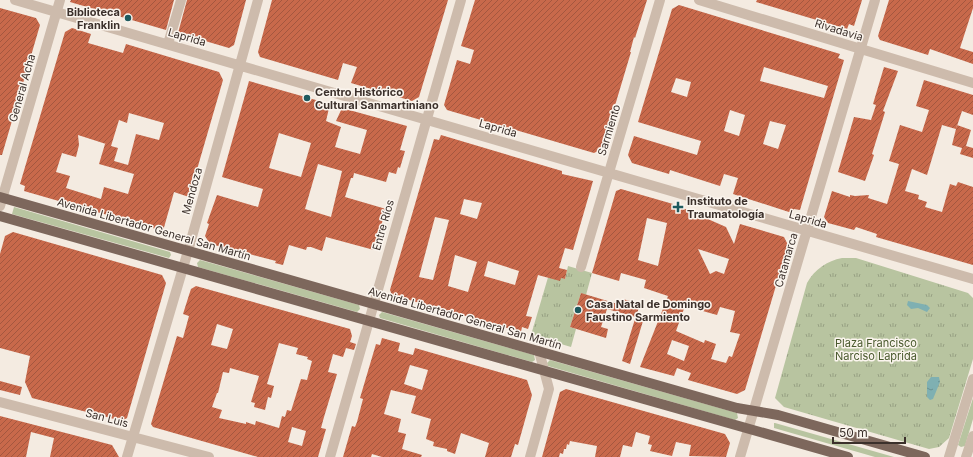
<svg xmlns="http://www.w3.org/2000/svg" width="973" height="457" font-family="Inter,sans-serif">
<defs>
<pattern id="park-tufts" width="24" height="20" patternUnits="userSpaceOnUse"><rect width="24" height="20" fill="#b8c4a0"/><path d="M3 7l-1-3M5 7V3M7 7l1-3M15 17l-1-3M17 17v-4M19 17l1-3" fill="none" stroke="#97a083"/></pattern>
<pattern id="water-ripples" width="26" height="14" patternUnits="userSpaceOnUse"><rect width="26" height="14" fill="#7fb0b2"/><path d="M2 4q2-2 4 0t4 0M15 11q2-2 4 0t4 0" fill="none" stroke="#699091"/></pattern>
<pattern id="building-hatch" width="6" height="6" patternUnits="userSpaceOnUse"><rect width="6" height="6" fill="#c8694b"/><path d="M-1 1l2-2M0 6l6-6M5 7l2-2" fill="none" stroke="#a4573f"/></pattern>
</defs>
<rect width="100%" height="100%" fill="#f4ebe1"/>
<path fill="#b8c4a0" d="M14,207L170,252L171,255L169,258L12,214Z
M200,260L359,305L360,309L357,312L198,267L197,263Z
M382,312L534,355L535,360L532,362L380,318L379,315Z
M550,360L737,413L738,418L735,420L548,366L547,363Z
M973,398V419L965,446L961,447L958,445Z
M774,423H775L894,457H875L774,428Z"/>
<path fill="url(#park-tufts)" d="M842,258H856L968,293L973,298V359L949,438L939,447L929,449L784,407L775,398L807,283C815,269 827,261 842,258Z
M568,266L592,273L586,295L581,293L570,327L576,329L571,347L531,335L549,274L565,279Z"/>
<path fill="url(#water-ripples)" d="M908,301L927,305L930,308L927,312L918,308L911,309L907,305Z
M931,377H939L940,382L933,399L930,400L927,397V382Z"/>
<path fill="url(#building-hatch)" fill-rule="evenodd" d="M71,0H174L166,30L70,2Z
M187,0H246L234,45L229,48L178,33Z
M272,0H448L419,97L412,101L351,83L357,67L343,63L338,80L260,57L258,52Z
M475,0H647L635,38L634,37L630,52H631L602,149L594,153L447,110L444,105L457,60L470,64L474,50L461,46Z
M757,0H862L854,26L849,24L847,29L756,2Z
M889,0H973V8L960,48L973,52V64L930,49L928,55L880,40L878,36Z
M679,5L840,54L838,58L844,60L800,210L794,209L792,213L733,194L738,178L724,174L720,186L670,170L669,174L632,163L628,155L634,136L697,155L701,141L638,122L672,9ZM764,67L828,86L824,98L760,81ZM676,78L691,82L687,97L671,92ZM730,110L745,115L739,136L724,131ZM770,121L786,125L778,149L763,144Z
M0,8L36,18L40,25L2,155H0Z
M72,28L91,34L88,43L123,53L126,44L219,72L223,80L189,197L174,192L163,231L24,191L25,186L20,184L65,32ZM129,113L164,123L159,140L136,134L128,165L114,161L118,148L111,146L119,120L127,123ZM78,135L106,144H105L99,164L134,174L128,194L104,187L101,199L66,188L70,176L56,172L62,153L76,157L79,145Z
M884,67L898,71L883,111L885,112L872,154L874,155L865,181L838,172L854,117L871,120L876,105L873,104Z
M924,80L973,95V115L962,111L956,129L942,125L927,175L912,169L905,191L919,195L918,199L927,202L925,207L942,212L950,184L956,186L958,182L973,187V265L876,237L877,234L856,227L854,230L828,223L824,217L832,191L850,197V195L855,196L869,195L868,198L887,204L899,164L889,161L900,125L922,132L929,110L916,106Z
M249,81L330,104L326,121L341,127L335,147L360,154L367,130L336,121L342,108L407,126L400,150L405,151L400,168L398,167L396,174L389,172L386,182L354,173L353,178H351L345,197L386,209L374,250L326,237L322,251L311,247H307L306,250L289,245L283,265L275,263L276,261L210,244L205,236L209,224L207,223L217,195L258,207L263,189L222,177ZM279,133L311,143L301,177L269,168ZM318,164L342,171L331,217L305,209Z
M957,125L971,130L966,146L973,148V158L960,154L962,148L952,145Z
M441,135L562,171V174L593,181L573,250L565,248L559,268L567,270L565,279L561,278L560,281L538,275L526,316L532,317L528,329L522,327L521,332L392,295L390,290L434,139L439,140ZM464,199L482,203L477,219L460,214ZM435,217L449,220L433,280L419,277ZM455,255L477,262L468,292L448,286ZM488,261L519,271L515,285L484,276Z
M621,189L673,204V206L702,213L701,216L726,227L734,244L740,224L784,237L788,245L745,390L737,394L688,380L691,373L677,368L674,376L640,367L668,296L644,288L646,280L621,273L619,281L592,273L616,191ZM647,218L667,223L658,266L638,260ZM698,249L729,259L724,274L716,271L710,274ZM685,306L717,315L720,307L735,311L730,332L740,334L732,357L729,356L726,363L711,359L716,344L705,340L704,343L676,331ZM672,340L689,346L684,361L667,354Z
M13,232L162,275L166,283L127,418L122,421L32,398L25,382L30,356L0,348V254L5,236Z
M196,286L350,329L352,336L350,342L356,344L354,350L346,348L343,357L333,354L328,372L337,374L324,417L321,428L326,429L318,457H258L153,427L151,424L177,336L183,338L189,316L183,314L189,295L191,289ZM217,324L233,329L227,349L211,345ZM279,343L298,348L296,354L308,357L307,359L312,361L307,380L301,379L291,411L287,410L285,417L282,416L279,428L256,421L255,425L246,422V424L219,418L222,410L212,407L217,393H218L223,372L229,373L230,368L259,376L251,402L255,403L254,407L265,410L268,397L271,398L274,386L267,384ZM292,427L306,431L302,446L288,442Z
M581,293L621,305L623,299L640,304L636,317L607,309L601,327L608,329L606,338L570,327Z
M635,319L643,321L630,364L622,361Z
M382,338L400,343L398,351L413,355L415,348L527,380L532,395L518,445L515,444L511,457H485L489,443L461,433L455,454L447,451V449L433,446L434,442L426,439L431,419L411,413L416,396L391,390L384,414L401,419L398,432L406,434L402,449L422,455L421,457H382L372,454L371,457H343L352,426L355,427L357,422L363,399L360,398L376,344L380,345ZM410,365L428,370L422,390L404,384Z
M0,381L22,387L20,395L0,390Z
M566,389L725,434L730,443L726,457L689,456L691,445L676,442L672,456L650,451L652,445L648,444L650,436L636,432L632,447L623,445L620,457H595L597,446L570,441L569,445L567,444L566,449H564L563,454L560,453L559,457H542L560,392Z
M0,416L112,445L119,457H50L54,438L31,432L26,457H0Z"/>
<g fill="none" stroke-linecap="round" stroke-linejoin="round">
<path stroke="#cdbbac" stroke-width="10" d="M15,0L973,279
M699,0L973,83
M168,44L181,0
M0,206L60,0
M581,267L660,0
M0,402L209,457
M127,457L188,251L258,0
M330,457L461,0
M530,457L549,389L539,351
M740,457L875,0"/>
<path stroke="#cdbbac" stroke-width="10" d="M949,457L973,379
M966,457L973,436"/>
<path stroke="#7d675c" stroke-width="10" d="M0,197L737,408L778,415L925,457
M0,216L848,457"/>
</g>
<g fill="#1f5a5e" stroke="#fbf5ee" stroke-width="1.5">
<circle cx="128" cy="18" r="4"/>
<circle cx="307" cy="98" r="4"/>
<path d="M676 201h4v4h4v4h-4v4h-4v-4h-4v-4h4z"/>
<circle cx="578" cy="310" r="4"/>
</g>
<g text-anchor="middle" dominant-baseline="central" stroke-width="3" stroke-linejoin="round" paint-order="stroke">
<g font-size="11" font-weight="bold" fill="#3b302b" stroke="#fbf5ee" text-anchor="start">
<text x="120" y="12" text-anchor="end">Biblioteca<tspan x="120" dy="13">Franklin</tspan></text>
<text x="315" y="92">Centro Histórico<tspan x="315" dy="13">Cultural Sanmartiniano</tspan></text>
<text x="687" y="201">Instituto de<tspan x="687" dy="13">Traumatología</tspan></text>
<text x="586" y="304">Casa Natal de Domingo<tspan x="586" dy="13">Faustino Sarmiento</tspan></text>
</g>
<g font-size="11" fill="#3b302b" stroke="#fbf5ee">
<text transform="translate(839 30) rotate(17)">Rivadavia</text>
<text transform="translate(187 37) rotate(16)">Laprida</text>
<text transform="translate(22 88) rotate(-74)">General Acha</text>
<text transform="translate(498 128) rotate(16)">Laprida</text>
<text transform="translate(609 130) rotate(-73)">Sarmiento</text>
<text transform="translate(192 191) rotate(-74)">Mendoza</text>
<text transform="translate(808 219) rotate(16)">Laprida</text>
<text transform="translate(383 225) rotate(-74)">Entre Ríos</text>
<text transform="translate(154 229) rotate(16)">Avenida Libertador General San Martín</text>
<text transform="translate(786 260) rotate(-74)">Catamarca</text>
<text transform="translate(465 318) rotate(16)">Avenida Libertador General San Martín</text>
<text transform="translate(107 418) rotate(15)">San Luis</text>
</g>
<g font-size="11" fill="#4a5a2e" stroke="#fbf5ee">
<text x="876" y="343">Plaza Francisco<tspan x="876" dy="13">Narciso Laprida</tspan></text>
</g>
</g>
<path d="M833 437v6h72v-6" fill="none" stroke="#3b302b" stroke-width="2"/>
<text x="839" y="437" font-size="12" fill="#3b302b" stroke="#fbf5ee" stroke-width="3" paint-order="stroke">50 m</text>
</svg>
